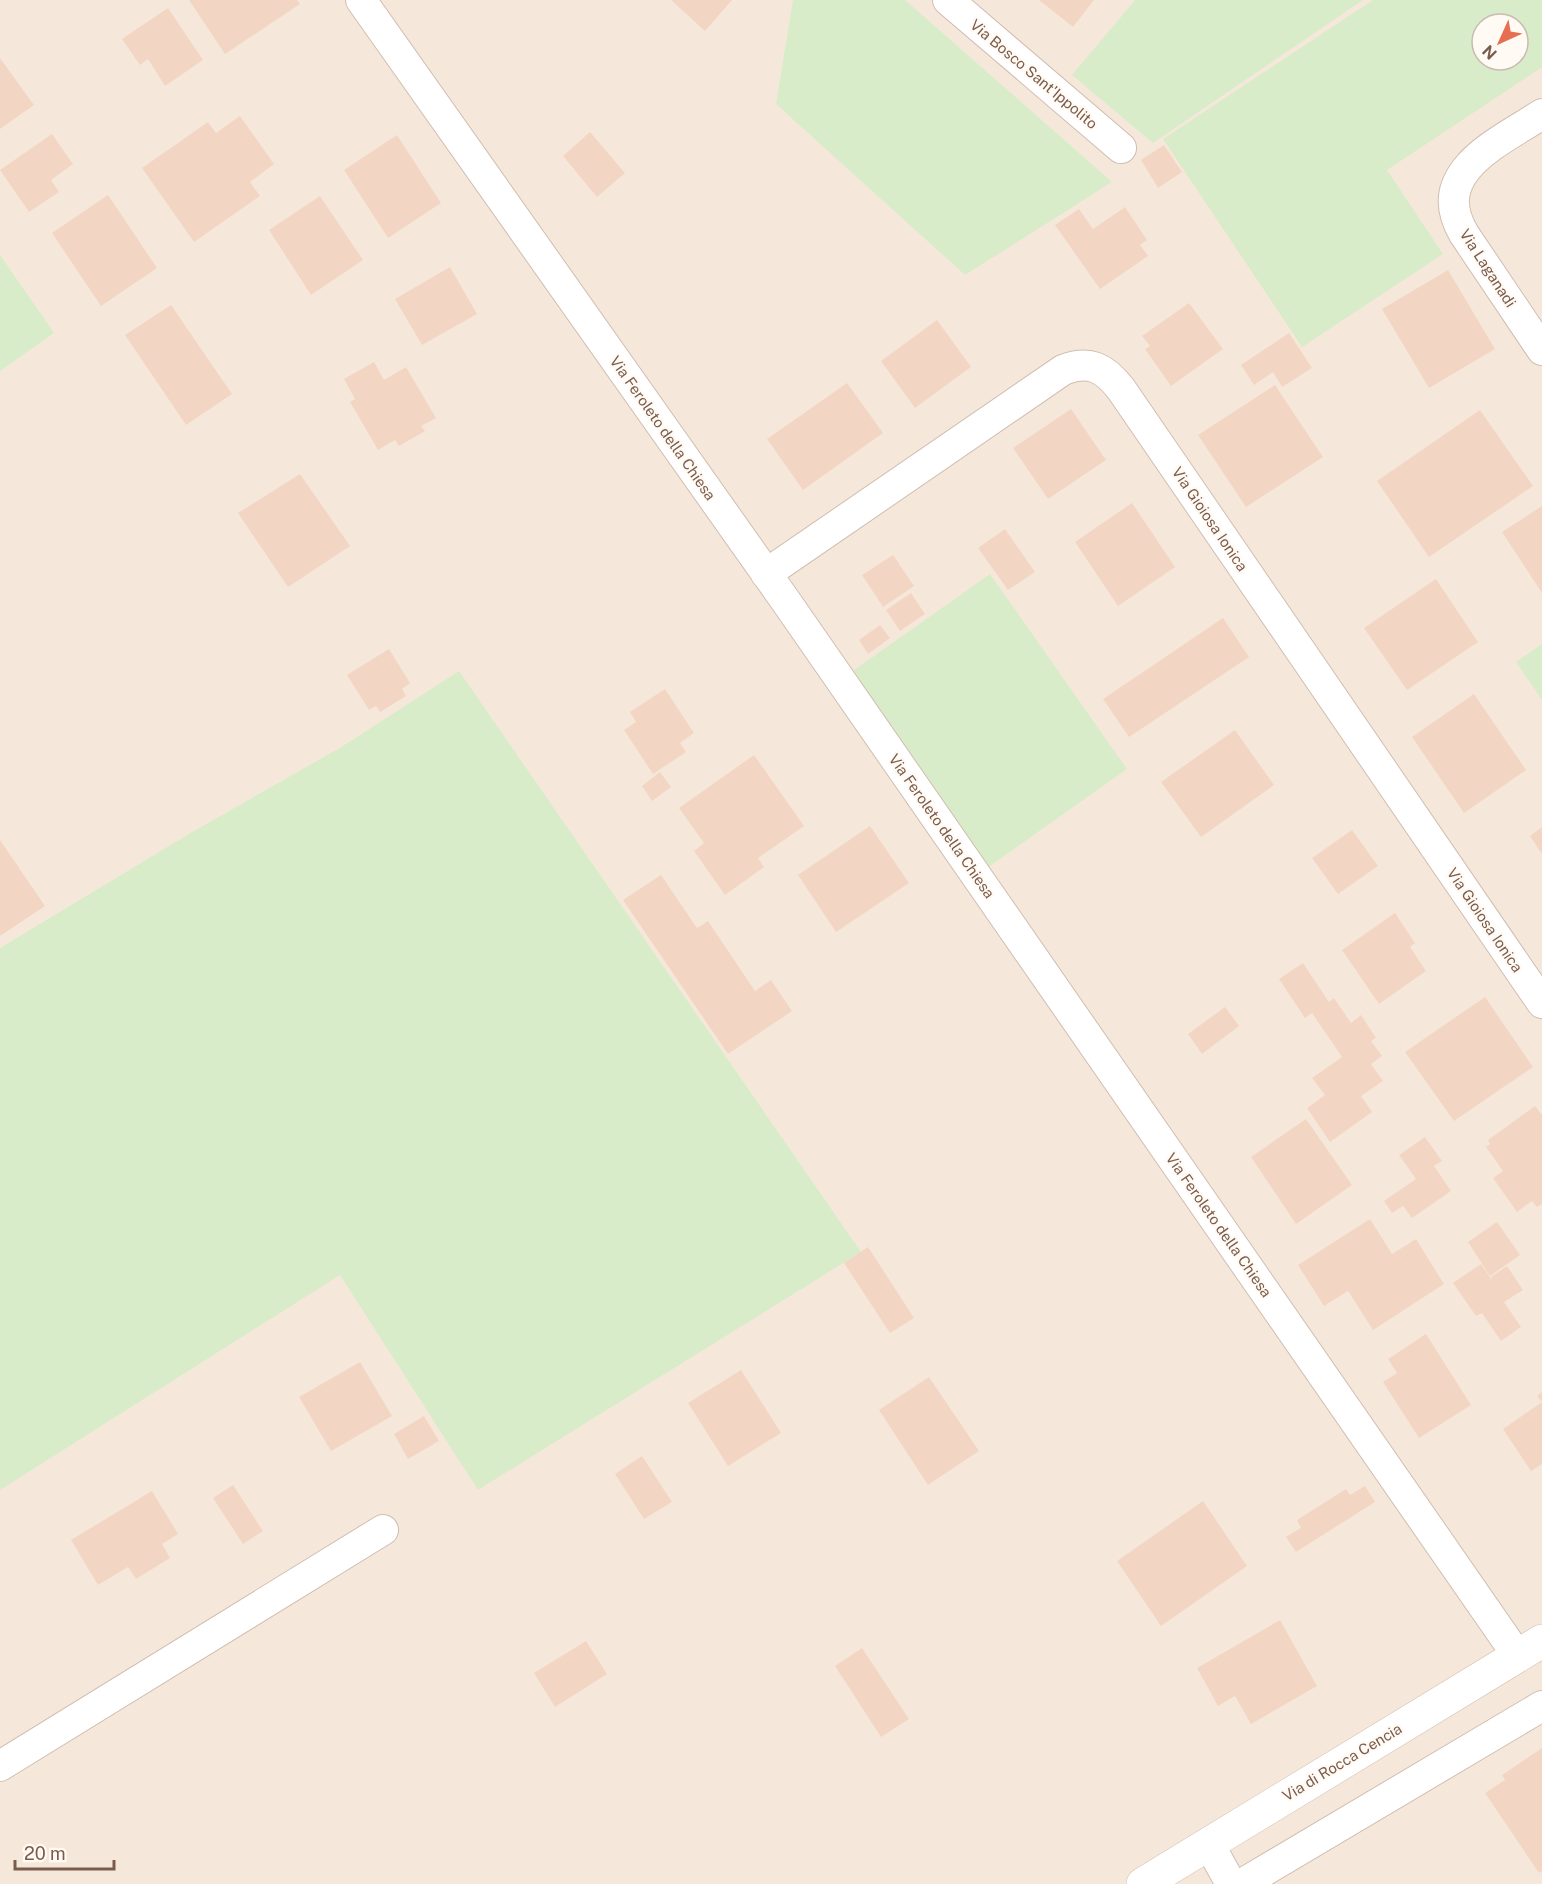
<svg xmlns="http://www.w3.org/2000/svg" width="1542" height="1884" font-family="'Public Sans',sans-serif">
<rect width="100%" height="100%" fill="#fdf6ec"/>
<path fill="#f5e8da" fill-rule="evenodd" d="M0,0H1542V1884H0ZM1482,24H1518V60H1482Z"/>
<path fill="#d8ecc9" fill-rule="evenodd" d="M793,0H905L1112,182L965,275L776,104Z
M1135,0H1363L1153,143L1072,75Z
M1373,0H1542V67L1387,170L1443,254L1302,347L1163,139ZM1482,24H1518V60H1482Z
M0,255L54,333L0,371Z
M990,574L1127,769L987,868L850,673Z
M1542,644V700L1516,662Z
M459,671L861,1252L478,1490L340,1275L0,1490V948L194,831L343,746Z"/>
<path fill="#f3d5c3" d="M189,0H297L300,4L225,54Z
M671,0H732L705,31Z
M1039,0H1094L1073,27Z
M168,8L203,60L165,86L148,59L140,65L122,39Z
M0,58L34,105L0,129Z
M240,116L274,164L250,182L260,196L194,242L142,168L208,122L216,133Z
M590,132L625,173L597,197L563,156Z
M52,134L73,164L51,180L59,192L29,212L0,170Z
M397,135L441,203L388,238L344,170Z
M1164,145L1182,172L1158,188L1141,160Z
M108,195L157,268L101,306L52,233Z
M320,196L363,260L311,295L269,230Z
M1125,207L1147,240L1140,245L1148,256L1100,289L1055,225L1079,209L1093,229Z
M450,267L477,314L422,345L395,299Z
M1448,270L1495,349L1429,388L1382,309Z
M1189,303L1223,349L1171,386L1145,349L1150,346L1142,336Z
M171,305L232,394L186,425L125,335Z
M937,320L971,367L915,408L881,361Z
M1289,333L1312,368L1282,387L1273,372L1254,385L1241,365Z
M374,362L384,380L406,367L436,418L421,426L425,431L399,446L395,440L378,450L350,402L355,399L344,379Z
M847,383L883,433L803,490L767,439Z
M1275,385L1323,457L1246,507L1198,435Z
M1071,409L1106,460L1048,499L1013,448Z
M1480,410L1533,486L1429,557L1377,481Z
M300,474L350,546L288,587L238,513Z
M1132,503L1175,567L1118,606L1075,542Z
M1542,506V593L1502,532Z
M1005,529L1035,572L1008,590L978,548Z
M893,555L914,586L883,607L862,575Z
M1436,579L1478,642L1407,690L1364,628Z
M911,593L925,614L900,631L886,610Z
M1223,618L1249,657L1129,737L1103,699Z
M880,625L890,638L868,654L859,640Z
M389,649L410,683L402,689L406,696L380,712L376,706L369,710L347,675Z
M665,689L694,733L680,743L686,752L653,774L624,730L636,722L630,712Z
M1474,694L1526,770L1464,813L1412,737Z
M1235,730L1274,785L1201,837L1161,782Z
M754,755L804,826L758,858L764,867L725,895L694,851L704,843L679,808Z
M660,772L671,787L652,801L642,786Z
M870,826L909,883L836,932L798,875Z
M1542,827V854L1530,836Z
M1352,830L1378,866L1338,894L1312,858Z
M0,840L45,906L0,936Z
M661,875L697,928L708,921L755,991L771,980L792,1011L728,1054L623,900Z
M1395,913L1415,943L1410,947L1426,971L1379,1004L1342,950Z
M1303,963L1329,1002L1334,998L1351,1023L1361,1015L1376,1038L1371,1041L1382,1056L1371,1064L1383,1081L1361,1096L1372,1112L1330,1142L1307,1108L1325,1095L1312,1078L1342,1057L1312,1013L1305,1018L1279,979Z
M1485,997L1533,1067L1454,1121L1405,1052Z
M1225,1007L1239,1026L1202,1054L1188,1034Z
M1535,1106L1542,1115V1204L1537,1207L1532,1201L1517,1212L1493,1178L1503,1171L1486,1147L1490,1144L1488,1140Z
M1306,1119L1352,1185L1296,1224L1251,1157Z
M1425,1137L1442,1161L1434,1166L1451,1191L1412,1218L1403,1206L1392,1213L1384,1201L1416,1179L1399,1155Z
M1370,1219L1392,1254L1416,1239L1444,1284L1373,1330L1348,1291L1324,1306L1298,1265Z
M1497,1222L1520,1255L1490,1276L1468,1242Z
M868,1247L914,1318L890,1333L844,1263Z
M1481,1264L1492,1280L1491,1277L1507,1266L1523,1290L1504,1302L1521,1327L1501,1341L1482,1313L1476,1316L1453,1283Z
M1426,1334L1471,1405L1419,1438L1383,1382L1397,1373L1388,1359Z
M360,1362L392,1416L331,1451L299,1397Z
M741,1370L781,1433L728,1466L688,1403Z
M929,1377L979,1451L928,1485L879,1410Z
M1542,1392V1464L1531,1471L1503,1429L1542,1402L1537,1396Z
M424,1416L439,1441L408,1459L394,1434Z
M642,1456L672,1502L644,1519L615,1474Z
M233,1485L263,1531L243,1544L213,1498Z
M1365,1486L1375,1502L1296,1552L1286,1537L1301,1528L1297,1520L1346,1489L1350,1495Z
M152,1491L178,1534L162,1544L170,1558L136,1579L128,1567L98,1585L71,1540Z
M1203,1501L1247,1566L1161,1626L1117,1561Z
M1280,1620L1317,1686L1251,1724L1235,1696L1218,1706L1197,1668Z
M586,1641L607,1674L555,1707L534,1673Z
M862,1648L909,1719L881,1737L835,1666Z
M1542,1748V1871L1539,1873L1485,1793L1505,1780L1502,1775Z"/>
<g fill="none" stroke-linecap="round" stroke-linejoin="round">
<g stroke="#d1beb0" stroke-width="32">
<path id="minor" d="M361,0L785,600L1517,1655
M948,0L1121,148
M1542,114C1500,142 1427,172 1464,234L1542,350
M766,574L1063,370C1089,360 1104,367 1121,389L1542,1003
M0,1766L383,1530
M1209,1844L1231,1884
M1242,1884L1542,1706"/>
</g>
<g stroke="#d6c0b0" stroke-width="34">
<path id="secondary" d="M1143,1884L1542,1641"/>
</g>
<use href="#minor" stroke="#fff" stroke-width="30"/>
<use href="#secondary" stroke="#fff" stroke-width="33"/>
</g>
<g text-anchor="middle" dominant-baseline="central" stroke-width="4.5" stroke-linejoin="round" paint-order="stroke">
<g font-size="15" fill="#7a5c4d" stroke="#fffaf3">
<text transform="translate(1034 74) rotate(40)">Via Bosco Sant'Ippolito</text>
<text transform="translate(1488 268) rotate(57)">Via Laganadi</text>
<text transform="translate(663 428) rotate(55)">Via Feroleto della Chiesa</text>
<text transform="translate(1210 519) rotate(56)">Via Gioiosa Ionica</text>
<text transform="translate(942 826) rotate(55)">Via Feroleto della Chiesa</text>
<text transform="translate(1485 920) rotate(56)">Via Gioiosa Ionica</text>
<text transform="translate(1219 1225) rotate(55)">Via Feroleto della Chiesa</text>
<text transform="translate(1342 1762) rotate(-31)">Via di Rocca Cencia</text>
</g>
</g>
<g transform="translate(1500 42) rotate(225)"><circle r="28" fill="#fffaf3" stroke="#cabbb1" stroke-width="1.5"/>
<path d="M0-4.5L10 22L0 15L-10 22Z" fill="#e76f51"/>
<text y="-9" font-size="16" font-weight="bold" text-anchor="middle" fill="#7a5c4d">N</text>
</g>
<path d="M15 1860v9h99v-9" fill="none" stroke="#7a5c4d" stroke-width="3"/>
<text x="24" y="1860" font-size="18" fill="#7a5c4d" stroke="#fffaf3" stroke-width="4.5" paint-order="stroke">20 m</text>
</svg>
